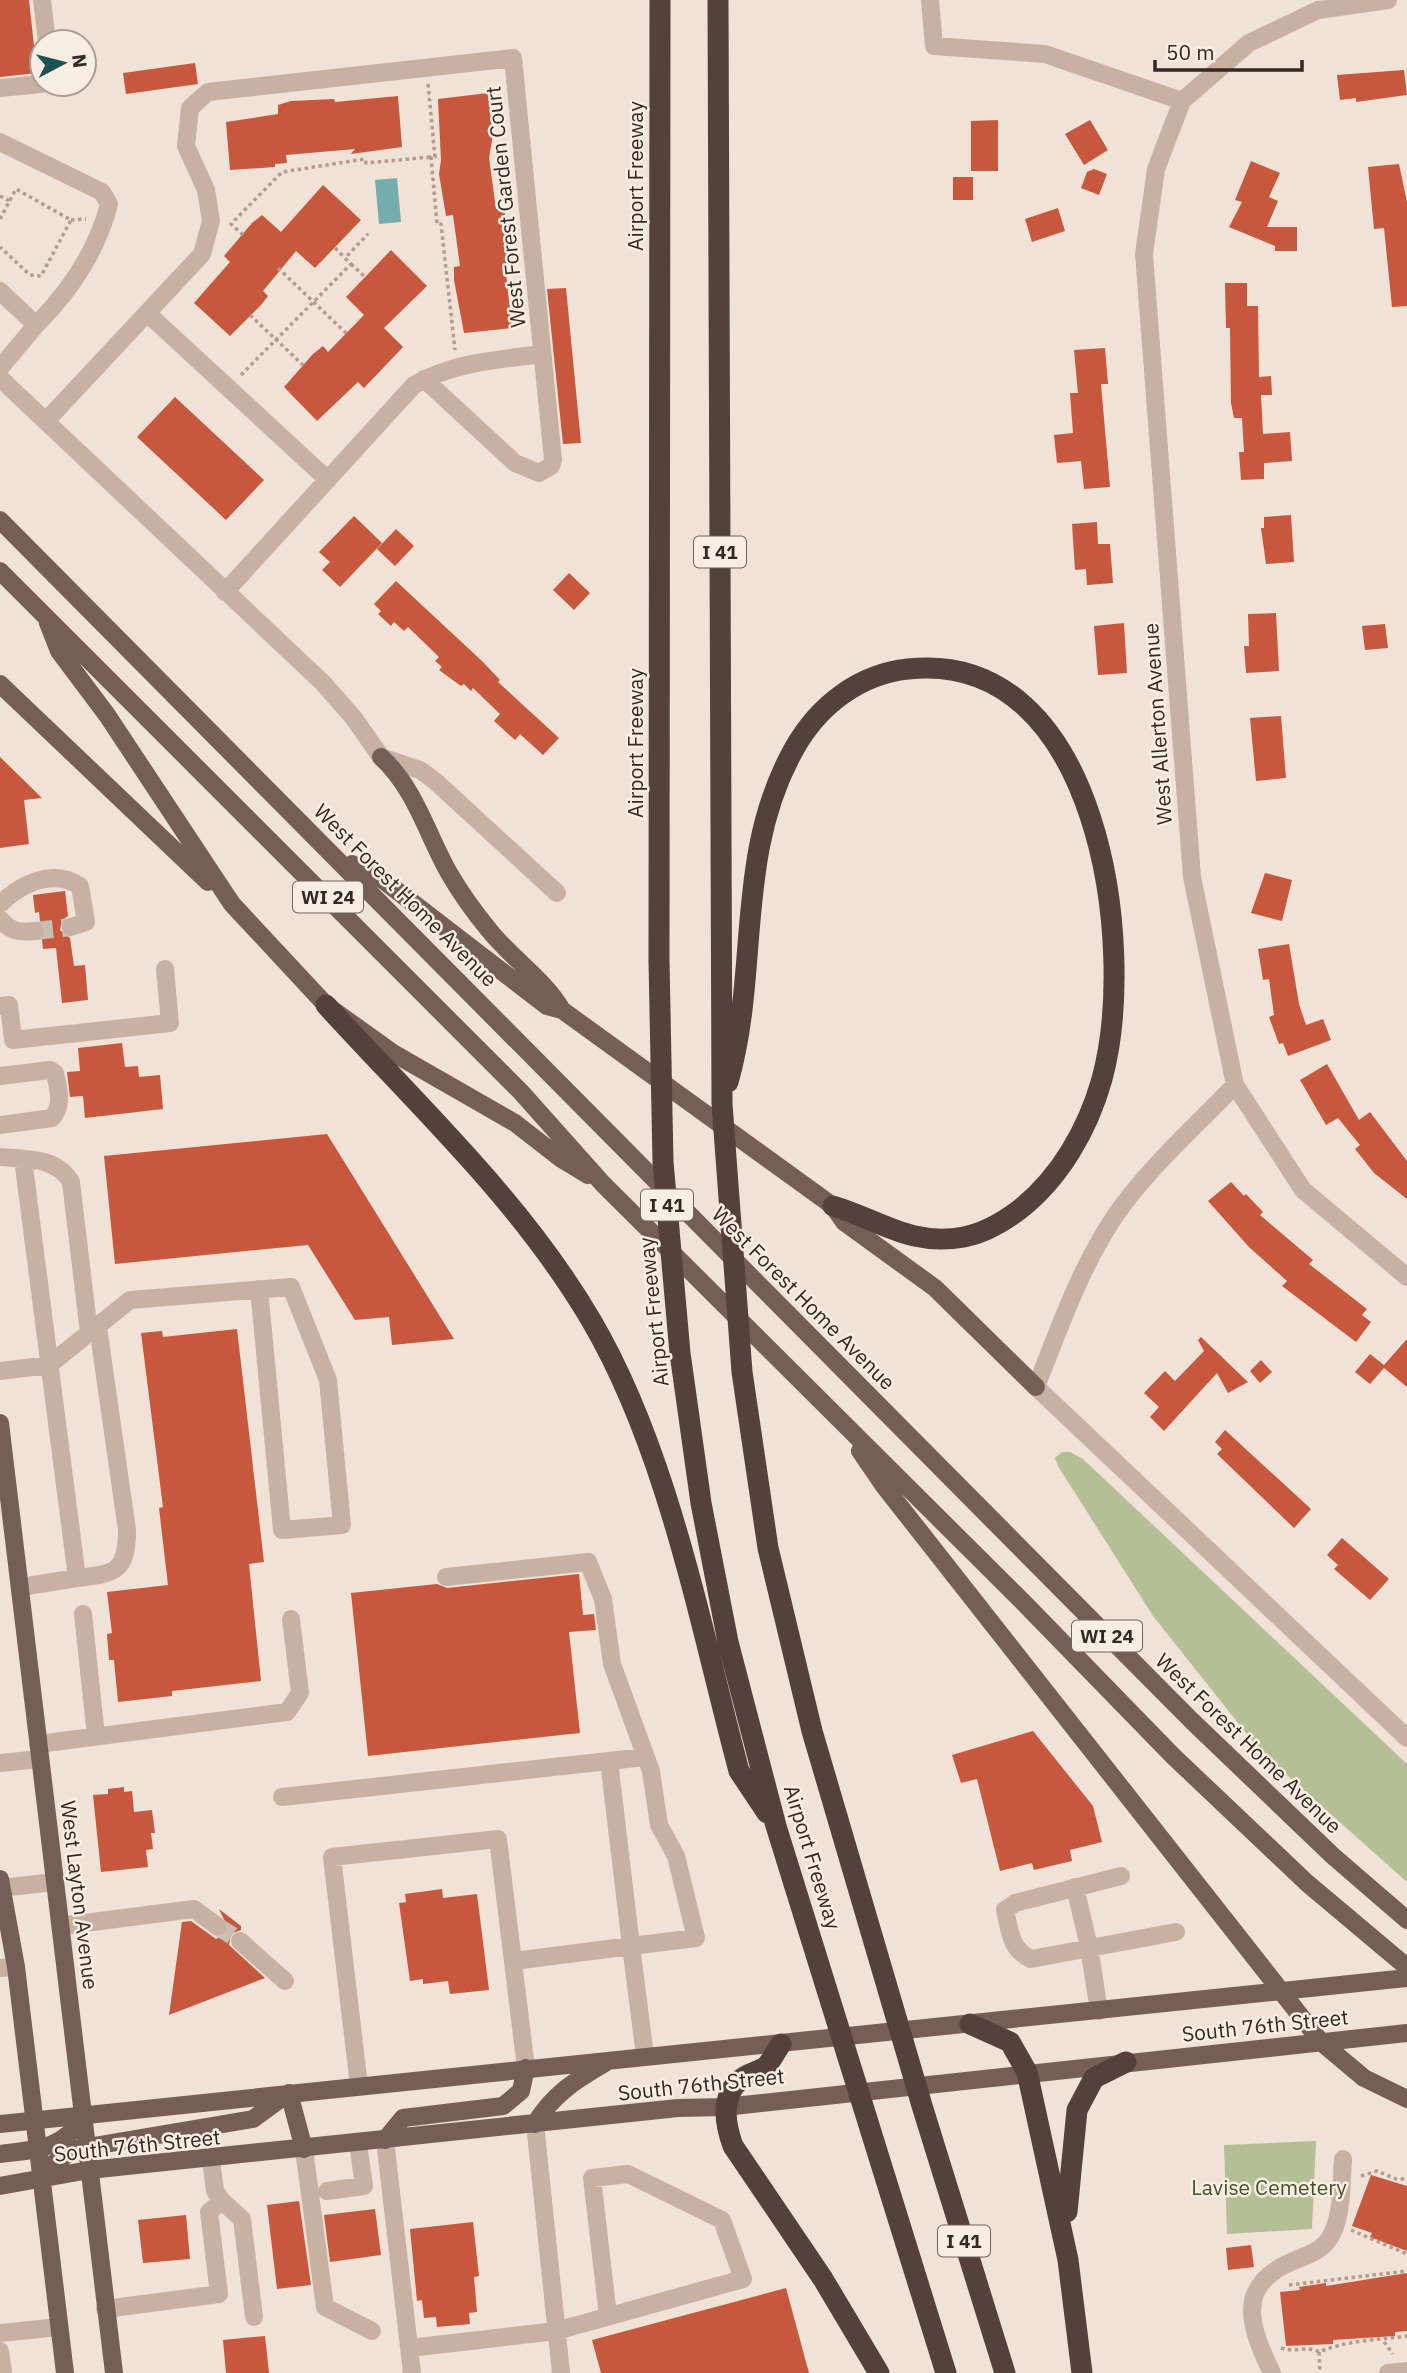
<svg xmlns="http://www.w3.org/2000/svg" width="1407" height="2373" font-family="'IBM Plex Sans',sans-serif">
<rect width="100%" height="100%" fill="#f0e2d6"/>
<path fill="#b4bf96" d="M1062,1452H1070L1083,1459L1407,1764V1882L1262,1753L1153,1616L1058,1466L1055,1458Z
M1316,2141L1312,2229L1227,2234L1224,2145Z"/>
<path fill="#75adac" d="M397,178L401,222L379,224L375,180Z"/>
<path fill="#c7573d" d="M0,0H29L37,73L0,77Z
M195,63L198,84L126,94L123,73Z
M1404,70L1407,95L1356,102V98L1340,100L1337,75Z
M488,93L493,135L489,158L496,209L504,208L510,251L509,264L505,265L512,328L464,333L454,280V267L460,266L453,215L446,216L439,174L441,160L438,99Z
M398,96L402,147L351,154L355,149L286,155L287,163L275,164V167L230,170L226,122L278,114V105L291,101L334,99L335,102Z
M998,120V171H971V121Z
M1090,120L1108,150L1084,165L1065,134Z
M1251,161L1280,173L1269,197L1278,201L1267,227H1297V251H1275V246L1229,227L1242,202L1235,200Z
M1399,164L1407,202V306L1392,307L1384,228L1374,229L1368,167Z
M1094,169L1107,174L1099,195L1081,188L1087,172Z
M953,177H973V200H953Z
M323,185L361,220L315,268L296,251L263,291L268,296L261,305L230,336L194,303L230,262L224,256L252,223L262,215L281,232Z
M1058,208L1065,231L1032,242L1025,219Z
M391,250L427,286L384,328L403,347L364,388L358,382L317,421L284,387L313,354L323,346L328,352L364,315L346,297Z
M1225,283H1247V306H1258L1259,377L1271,376L1272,395H1261L1263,434L1290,432L1292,461L1264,463V479L1241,480L1239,452H1244L1242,418H1234L1231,403L1230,328H1226Z
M566,288L581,443L563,444L547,289Z
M1105,348L1108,384H1101L1110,487L1084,489L1081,461L1057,463L1054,435L1073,433L1070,393H1078L1074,350Z
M175,397L264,480L226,520L137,437Z
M1291,515L1294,562L1266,564L1261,528H1264V517Z
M354,516L382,543L340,587L322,570L330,562L319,552Z
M1097,522L1098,544H1110L1113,583L1087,585L1086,569L1075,570L1072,524Z
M396,529L414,546L395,566L377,549Z
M569,573L590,593L574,610L553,590Z
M396,581L483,662L500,680L498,682L559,738L543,755L520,734L515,740L494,721L500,714L473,688L471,691L464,684L461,686L439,670L442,667L435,661L439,657L408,627L404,631L394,622L391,626L378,614L381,611L374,604Z
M1276,613L1279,671L1246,673L1244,646H1249L1248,614Z
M1124,623L1127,673L1098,675L1094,626Z
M1385,624L1388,648L1365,650L1362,626Z
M1281,716L1286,778L1256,781L1250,718Z
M0,757L42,798L24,800L29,844L0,848Z
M1265,873L1292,880L1282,921L1251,913Z
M65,891L68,916L62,920L60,930L70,938L74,966L85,965L88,1000L62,1003L56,948L43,949L42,940L46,929L40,921L39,912L35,913L33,895Z
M1289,944L1299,1004L1306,1025L1323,1019L1331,1040L1288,1056L1283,1043L1279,1044L1269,1017L1274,1015L1269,979L1263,980L1258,949Z
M122,1043L125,1067L138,1066L139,1077L160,1075L163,1109L85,1118L83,1096L70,1097L67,1072L80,1071L78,1048Z
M1327,1064L1359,1120L1370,1112L1407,1161V1199L1374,1173L1355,1149L1360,1145L1338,1118L1326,1125L1300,1080Z
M327,1134L454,1339L392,1345L389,1317L355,1320L308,1245L115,1264L104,1156Z
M1231,1182L1244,1196L1246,1194L1263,1212L1260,1215L1313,1260L1309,1264L1367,1309L1362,1315L1371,1322L1356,1342L1282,1286L1287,1281L1249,1247L1208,1201Z
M237,1329L264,1562L249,1564L261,1681L172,1691V1696L118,1702L114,1660H109L107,1634L112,1633L107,1592L168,1585L159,1508L163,1507L141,1333L162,1331L163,1337Z
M1201,1337L1248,1382L1228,1393L1217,1373L1164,1431L1150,1417L1159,1407L1144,1393L1165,1371L1175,1381L1204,1351L1198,1340Z
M1407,1339V1387L1384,1368L1370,1384L1355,1372L1370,1354L1384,1365Z
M1261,1360L1272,1372L1260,1383L1250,1371Z
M1225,1430L1311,1509L1294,1528L1217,1454L1222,1449L1215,1442Z
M1342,1538L1389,1579L1370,1600L1334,1569L1338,1565L1327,1555Z
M579,1574L583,1615L594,1614L596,1630L569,1632L580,1733L368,1756L351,1593L437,1584L447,1588Z
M1033,1731L1093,1806L1102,1842L1070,1850L1072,1861L1034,1870L1032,1863L1000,1871L977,1779L961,1783L952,1755Z
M124,1787V1792L132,1791L134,1812L152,1810L155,1833H151L153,1849L146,1850L148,1867L101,1872L93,1795L108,1794V1789Z
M442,1889L443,1898L477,1894L489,1990L450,1994L448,1981L423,1984V1979L410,1981L399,1903L406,1902L405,1894Z
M219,1909L241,1926V1930L231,1934L229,1945L265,1978L169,2015L182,1922L191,1921L216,1939L226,1933L228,1928Z
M1371,2175L1407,2186V2251L1370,2237L1372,2233L1352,2226Z
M299,2201L311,2285L277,2289L267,2205Z
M375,2209L381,2255L330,2262L324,2215Z
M186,2215L190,2259L143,2263L138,2220Z
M473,2222L479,2276L474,2277L477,2312L469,2313L470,2324L437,2327L436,2317L424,2318L422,2300L417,2301L410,2229Z
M1251,2245L1254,2267L1228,2270L1226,2248Z
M1407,2273V2331L1395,2332V2336L1333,2340V2344L1286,2346L1280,2292L1300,2290L1299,2287L1326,2283V2286Z
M786,2288L809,2373H601L592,2340Z
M265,2336L269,2373H226L223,2340Z"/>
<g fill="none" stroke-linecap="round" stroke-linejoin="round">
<path stroke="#cabdb2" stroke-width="18" stroke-dasharray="18 9" stroke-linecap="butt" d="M35,931L71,927
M217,1926L240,1941"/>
<path stroke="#b49b8c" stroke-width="3.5" stroke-dasharray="3.5 3.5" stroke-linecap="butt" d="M428,84L435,157H431L437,224H441L455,350
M0,196L10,201
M0,219L16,189L71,220L41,276L30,275L0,247
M71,220L86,219
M243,235L231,224L282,172L365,159L366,163L431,157
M335,248L345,258
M351,264L365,277
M278,268L347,334
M250,315L304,366
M241,375L351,264L345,258L368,234
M1361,2176L1377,2171L1396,2179H1407
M1351,2230L1407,2254
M1289,2285L1407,2271
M1384,2342L1393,2354
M1281,2348C1294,2353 1308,2345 1319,2352C1347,2340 1378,2340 1407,2336
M1319,2352L1320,2373"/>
<path stroke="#c8b1a2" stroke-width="18" d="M42,0L47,42
M930,0L934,46L1045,54L1182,101
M1388,0L1318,10L1249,43L1182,101L1156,169L1144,254L1192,877L1235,1085L1303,1190L1407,1277
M0,88L42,84
M0,142L102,192L109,204C97,251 70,291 36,325L0,291
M147,313L328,480
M0,368L36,325
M0,378L323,683L353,717L381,757L420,770L435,781L557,893
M46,421L202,254L211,221L206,190L186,146L190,108L208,92L513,58L553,460L551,466L539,473L515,463L424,379
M225,592L414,385C454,362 497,360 542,354
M0,904C21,884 52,868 80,886L86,922L71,927
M0,919C10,931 19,933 35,931
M0,1006L9,1005L13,1040L170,1023L165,969
M0,1076L50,1070L55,1073C58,1089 64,1104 52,1118L0,1125
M1235,1085C1195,1127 1148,1168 1115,1216C1080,1268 1059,1329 1036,1387L1407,1738
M0,1157C27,1159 56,1157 71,1182L89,1333
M0,1371L49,1365L130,1300L291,1287L328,1380L342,1525L282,1530L259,1289
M446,1577L588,1562L603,1599L612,1664L651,1771L659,1825L676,1856L696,1938L631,1946L609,1761
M77,1578C116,1574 127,1571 127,1530L98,1327
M21,1587L77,1578L23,1159
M83,1614L96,1736
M38,1744L287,1712L300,1693L291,1619
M0,1763L40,1759
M282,1797L645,1757
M1121,1876L1015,1903L1005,1910C1010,1931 1010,1949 1031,1959L1176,1932
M1075,1887L1089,1947L1099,2011
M0,1888L55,1882
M61,1926L194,1909L217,1926
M240,1941L285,1981
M514,1961L631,1946L645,2056
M0,1968L16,1967
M359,2086L332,1857L498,1839L526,2068
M535,2124L561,2373
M385,2140L412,2373
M304,2149L325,2307L372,2331
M327,2191L364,2186L358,2143
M222,2201L242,2219L254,2317
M105,2309L219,2294L209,2212L222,2201L215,2191L211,2160
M0,2333L59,2327
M410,2348L556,2331L743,2279L722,2220L628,2174L592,2178L608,2316
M0,2351L3,2373
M1272,2373C1249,2325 1235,2286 1293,2261C1306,2256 1321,2251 1329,2239C1343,2218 1341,2183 1343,2159
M1388,2373L1407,2371"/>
<path stroke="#755e55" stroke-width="18" d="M0,520L1192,1721L1333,1856L1407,1920
M0,571L521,1092L603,1184L1025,1604L1173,1756L1307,1883L1407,1967
M48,623L59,651L107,715L232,904L326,1005L393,1053L515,1123L560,1158L588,1175
M0,684L208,882
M381,757C415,788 427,834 449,873C460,892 475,913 489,930C511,958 545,980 562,1010
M352,864L383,880L547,1006L562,1010L833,1206L844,1222L935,1288L1036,1387
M0,1423L114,2373
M860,1451L884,1486L1321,2042L1364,2078L1407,2099
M0,1879L16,1967L65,2373
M289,2093L304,2149
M0,2124L1407,1978
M535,2124C553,2094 576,2080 605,2063
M385,2140L403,2118L503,2106L521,2091L526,2068
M0,2154C38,2149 61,2150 84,2117
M41,2178L51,2165L76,2149L253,2119L286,2095
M0,2186L89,2170L678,2108L725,2107L1407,2033"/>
<path stroke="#54413b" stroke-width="21" d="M660,0L659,961L663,1162L680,1353L701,1503L728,1642L776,1826L946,2373
M718,0L722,1104L742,1372L768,1548L812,1731L923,2109L1005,2373
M326,1005C419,1107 521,1201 591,1320C668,1451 700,1625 739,1771L767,1813
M728,1082C760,970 734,856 794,749C818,706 859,674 908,669C1099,648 1138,946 1102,1079C1088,1129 1060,1178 1019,1210C1003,1222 984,1233 964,1237C911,1247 880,1220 833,1206
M970,2024L1010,2042L1027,2072L1068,2260L1082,2373
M781,2044C776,2051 771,2062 765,2067C758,2072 747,2073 740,2080C720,2097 725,2124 733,2146L823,2279L879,2373
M1067,2212L1077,2110L1094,2078L1126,2062"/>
</g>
<g text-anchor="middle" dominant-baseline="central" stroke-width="5" stroke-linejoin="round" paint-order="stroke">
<g fill="#f8ede2" stroke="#6e635d" stroke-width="2">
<rect x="694" y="536.5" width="52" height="31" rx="5"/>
<rect x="293" y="881.5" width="70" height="31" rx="5"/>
<rect x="641" y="1189.5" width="52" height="31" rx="5"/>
<rect x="1072" y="1620.5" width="70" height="31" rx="5"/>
<rect x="938" y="2225.5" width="52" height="31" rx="5"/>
</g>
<g font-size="19" font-weight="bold" fill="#332824">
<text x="720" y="552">I 41</text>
<text x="328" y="897">WI 24</text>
<text x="667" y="1205">I 41</text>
<text x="1107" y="1636">WI 24</text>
<text x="964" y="2241">I 41</text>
</g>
<g font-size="21" fill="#332824" stroke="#f8ede2">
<text transform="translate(635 176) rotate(-90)">Airport Freeway</text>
<text transform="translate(505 207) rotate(-96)">West Forest Garden Court</text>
<text transform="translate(1157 724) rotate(-94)">West Allerton Avenue</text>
<text transform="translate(635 743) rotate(-90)">Airport Freeway</text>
<text transform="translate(406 895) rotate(45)">West Forest Home Avenue</text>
<text transform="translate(804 1298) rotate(45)">West Forest Home Avenue</text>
<text transform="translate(653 1312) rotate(-96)">Airport Freeway</text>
<text transform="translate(1249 1743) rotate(44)">West Forest Home Avenue</text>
<text transform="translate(813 1857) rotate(73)">Airport Freeway</text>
<text transform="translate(80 1895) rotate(83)">West Layton Avenue</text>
<text transform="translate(1265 2025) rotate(-6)">South 76th Street</text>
<text transform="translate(701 2084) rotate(-6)">South 76th Street</text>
<text transform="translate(137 2145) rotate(-6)">South 76th Street</text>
</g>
<g font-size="21" fill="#445128" stroke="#f8ede2">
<text x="1269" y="2187">Lavise Cemetery</text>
</g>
</g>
<g transform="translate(63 63) rotate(83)"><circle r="33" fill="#f8ede2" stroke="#a99e96" stroke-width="2"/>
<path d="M0-5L12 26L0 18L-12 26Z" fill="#1a5354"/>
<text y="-10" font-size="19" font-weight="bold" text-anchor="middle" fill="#332824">N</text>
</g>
<path d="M1155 60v10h147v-10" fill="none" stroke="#332824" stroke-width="3.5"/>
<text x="1166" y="60" font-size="21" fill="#332824" stroke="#f8ede2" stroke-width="5" paint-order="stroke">50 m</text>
</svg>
